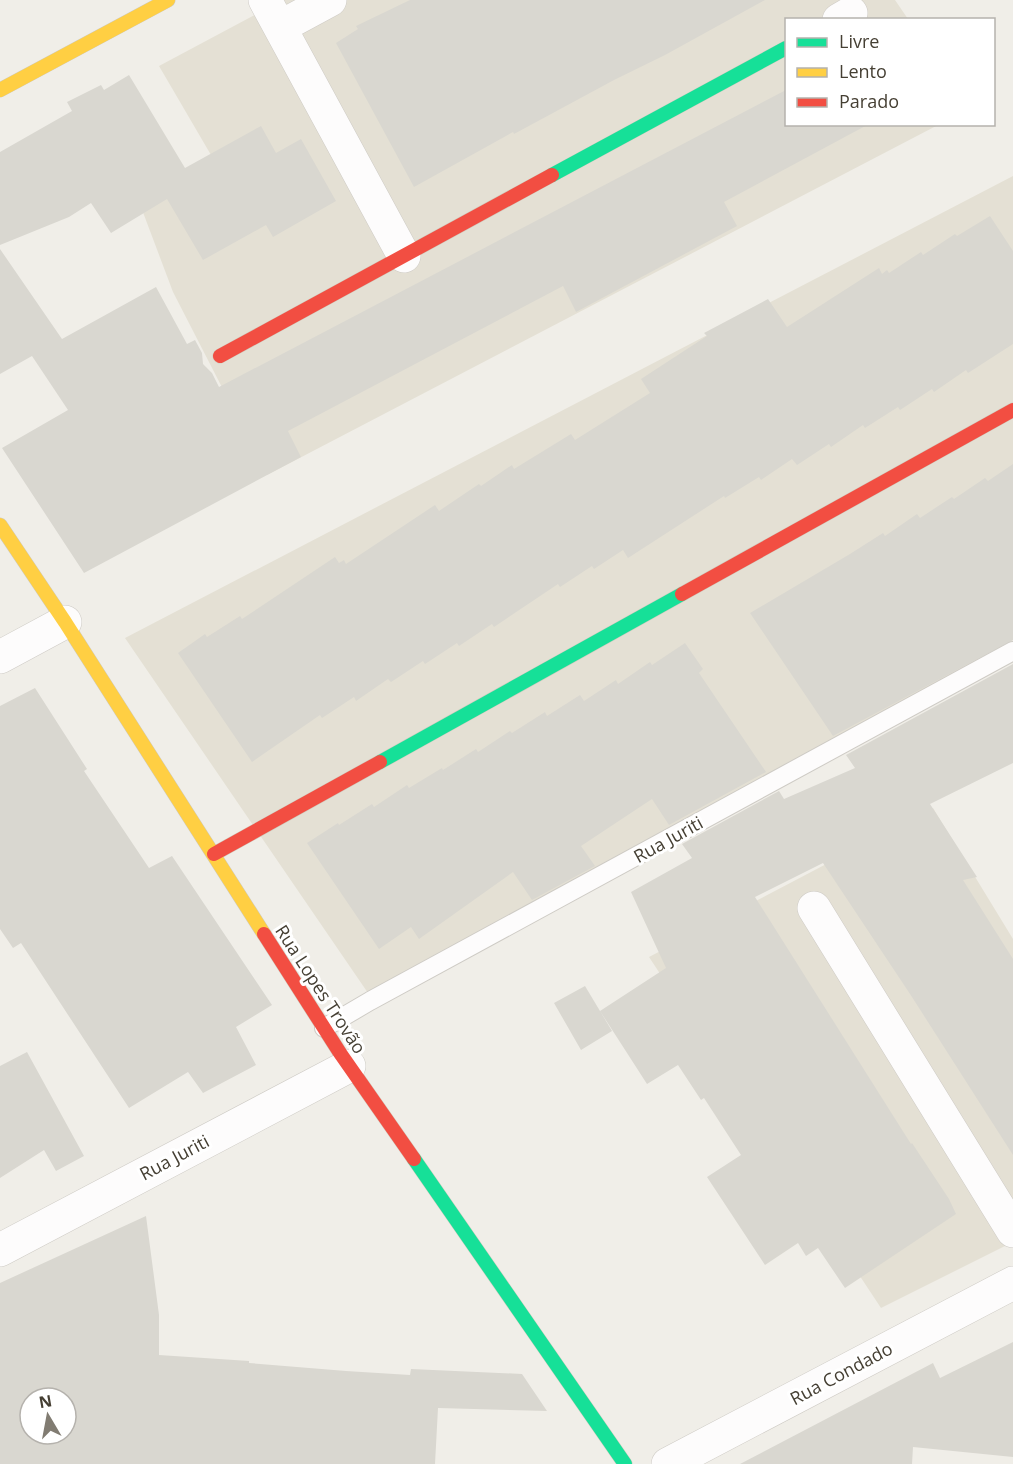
<svg xmlns="http://www.w3.org/2000/svg" width="1013" height="1464" font-family="'Open Sans',sans-serif">
<rect width="100%" height="100%" fill="#f0eee8"/>
<path fill="#e4e0d4" d="M283,0H895L908,19L786,20V124L938,125L267,475L173,292L141,207L211,155L159,66Z
M1013,176V640L368,993L125,638Z
M933,808L1013,939V1242L881,1308L649,957Z"/>
<path fill="#d9d7d0" fill-rule="evenodd" d="M410,0H765L665,55L614,80L514,134L513,132L414,187L336,43L358,29L356,26Z
M129,75L185,168L261,126L276,153L301,139L336,201L273,237L266,225L203,260L167,199L111,233L91,203L69,217L0,245V152L72,111L67,102L101,85L104,90Z
M786,90V124H869L724,202L737,226L576,312L563,286L288,431L301,457L84,573L2,448L68,410L32,356L0,374V249L62,339L156,287L187,344L195,340L202,353L203,364L212,373L219,387Z
M990,216L1013,251V344L968,373L966,370L934,392L932,389L900,410L898,407L865,428L863,425L831,447L829,444L797,465L792,459L761,480L759,477L725,498L724,496L628,558L623,550L594,569L592,566L560,587L558,584L494,627L492,624L459,646L457,643L425,664L423,661L391,682L388,679L356,701L354,697L322,718L320,715L252,762L178,653L205,634L207,637L240,616L242,619L335,557L339,563L344,560L346,564L435,505L439,511L479,484L481,486L512,465L514,469L571,434L575,440L650,393L641,379L707,336L704,333L738,315L768,299L787,327L879,268L882,274L887,270L889,273L921,252L923,255L955,234L957,236Z
M1013,464V640L833,736L750,613L850,554L883,533L885,536L917,514L920,518L952,497L954,499L985,478L988,481Z
M685,643L703,669L699,673L766,772L669,825L652,799L581,846L595,866L532,900L513,872L419,939L411,927L379,949L307,843L338,823L339,825L372,804L374,807L407,785L409,788L442,768L443,770L476,749L478,752L510,731L512,733L545,712L547,716L580,695L584,701L616,680L618,684L650,662L652,665Z
M1013,664V763L930,804L977,877L963,880L1013,959V1155L912,997L823,863L755,897L911,1144L912,1143L949,1199L956,1214L845,1288L818,1248L806,1256L798,1243L765,1265L707,1177L741,1155L704,1098L701,1100L678,1065L647,1084L600,1011L666,968L631,892L692,858L682,844L779,791L784,799L855,768L846,755Z
M35,688L87,769L84,771L149,868L172,856L272,1005L236,1027L256,1065L203,1093L188,1072L129,1108L21,943L13,948L0,929V706Z
M585,986L612,1031L581,1050L554,1003Z
M27,1052L84,1156L56,1171L44,1150L0,1178V1066Z
M146,1216L159,1315V1355L249,1361V1363L346,1371L410,1375L411,1369L522,1374L547,1411L438,1408L435,1464H0V1283ZM30,1398H66V1434H30Z
M1013,1342V1457L913,1447L912,1464H740L933,1363L940,1378Z"/>
<g fill="none" stroke-linecap="round" stroke-linejoin="round">
<g stroke="#cecbc5" stroke-width="20">
<path id="lane" d="M324,1028L370,1001L1013,651"/>
</g>
<g stroke="#cecbc5" stroke-width="34">
<path id="street" d="M265,0L404,256
M839,20L851,13
M280,27L330,0
M0,657L65,622
M814,908L1013,1231
M0,1250L349,1066
M668,1464L1013,1283"/>
</g>
<g stroke="#cfcbbe" stroke-width="15">
<path id="fast" d="M552,175L786,48
M380,762L682,594
M414,1159L625,1464"/>
</g>
<g stroke="#cfcbbe" stroke-width="15">
<path id="slow" d="M0,90L168,0
M0,525L65,622L264,934"/>
</g>
<g stroke="#cfcbbe" stroke-width="15">
<path id="jam" d="M220,356L552,175
M682,594L1013,410
M214,854L380,762
M264,934L340,1053L414,1159"/>
</g>
<use href="#lane" stroke="#fdfcfc" stroke-width="18"/>
<use href="#street" stroke="#fdfcfc" stroke-width="33"/>
<use href="#fast" stroke="#16e098" stroke-width="14"/>
<use href="#slow" stroke="#ffcf43" stroke-width="14"/>
<use href="#jam" stroke="#f24e42" stroke-width="14"/>
</g>
<g text-anchor="middle" dominant-baseline="central" stroke-width="6" stroke-linejoin="round" paint-order="stroke">
<g font-size="18" fill="#453f33" stroke="#fff">
<text transform="translate(668 839) rotate(-29)">Rua Juriti</text>
<text transform="translate(321 989) rotate(57)">Rua Lopes Trovão</text>
<text transform="translate(174 1157) rotate(-28)">Rua Juriti</text>
<text transform="translate(841 1373) rotate(-28)">Rua Condado</text>
</g>
</g>
<rect x="785" y="18" width="210" height="108" fill="#ffffff" stroke="#b5b2ad" stroke-width="1.5"/>
<rect x="797" y="38" width="30" height="9" fill="#16e098" stroke="#b5b2ad" stroke-width="1.5"/>
<text x="839" y="48" font-size="18" fill="#453f33">Livre</text>
<rect x="797" y="68" width="30" height="9" fill="#ffcf43" stroke="#b5b2ad" stroke-width="1.5"/>
<text x="839" y="78" font-size="18" fill="#453f33">Lento</text>
<rect x="797" y="98" width="30" height="9" fill="#f24e42" stroke="#b5b2ad" stroke-width="1.5"/>
<text x="839" y="108" font-size="18" fill="#453f33">Parado</text>
<g transform="translate(48 1416) rotate(350)"><circle r="28" fill="#ffffff" stroke="#b5b2ad" stroke-width="1.5"/>
<path d="M0-4.5L10 22L0 15L-10 22Z" fill="#817c72"/>
<text y="-9" font-size="16" font-weight="bold" text-anchor="middle" fill="#453f33">N</text>
</g>
</svg>
